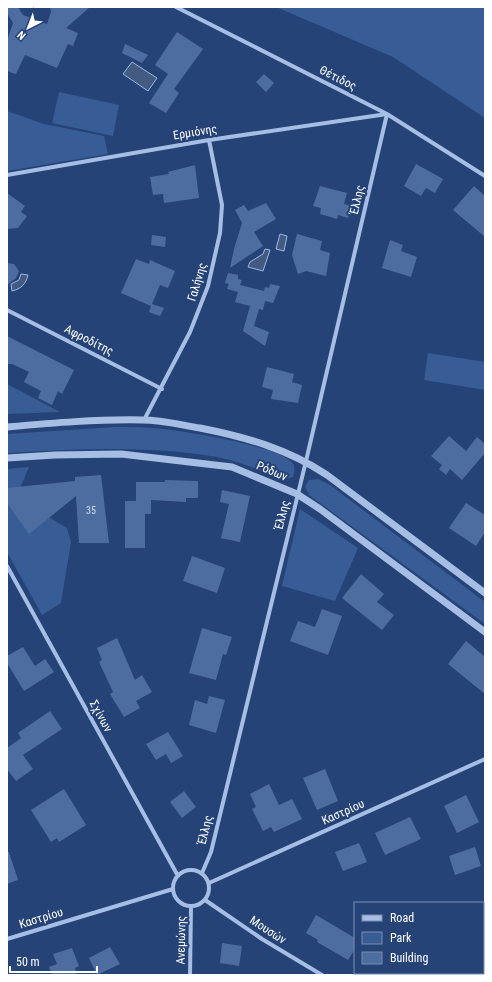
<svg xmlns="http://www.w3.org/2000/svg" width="492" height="982" font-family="'Roboto Condensed',sans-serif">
<rect width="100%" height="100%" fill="#254377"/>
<path fill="#385c95" d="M276,7H485V118L393,57Z
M59,92L119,105L113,136L52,123Z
M7,111L44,124L104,136L108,154L7,171Z
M428,353L485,362V390L424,380Z
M7,384L60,412L7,414Z
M114,427C130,427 147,427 163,429C184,431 286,447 294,465C295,470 294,473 293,477L286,479C263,473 240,461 217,457C146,445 78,449 7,453V434Z
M29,467L16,498L67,528L71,542L61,603L42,615L7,552V469Z
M318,479L330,485L485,602V624L309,495L305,487L309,480Z
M300,509L358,548L335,601L282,586Z"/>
<path fill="#445b81" stroke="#9ab8e3" d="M132,62L157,78L148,91L123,74Z
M280,234L287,236L284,251L276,249Z
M265,249L270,250L263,271L248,267L250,262L263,254Z
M21,274L28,275C26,284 21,289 12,291L11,284L19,280Z"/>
<path fill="#4d6da1" d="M7,7H18L23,15L47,24L51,12L50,7H90L66,28L78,33L73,46L68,44L57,68L25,55L16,74L7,71V41L13,23L7,13Z
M177,32L203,49L174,89L179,93L166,113L149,103L168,74L155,65Z
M125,44L148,55L142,63L122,53Z
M264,74L274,83L266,92L256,82Z
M416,164L443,179L435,193L426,188L421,196L404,186Z
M195,165L199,198L164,203L163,194L153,195L150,177L169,174L168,172Z
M320,186L347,193L344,204L352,206L348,218L338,215L337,219L320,214L321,208L313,206Z
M474,186L485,196V237L453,210Z
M7,193L25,206L21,212L27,216L18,228L7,229Z
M266,203L276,219L254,232L263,246L230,268L234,249L242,223L235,210L244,205L248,211Z
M297,234L322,241L320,250L330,253L326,276L306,271L298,274L292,255Z
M152,235L166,237L165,247L151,245Z
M390,240L403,245L401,251L417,257L411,277L382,268Z
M136,259L149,264L150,260L175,271L168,288L160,285L152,304L164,308L160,316L149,312L151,306L121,293Z
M7,263L14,264L19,271L16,278L7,285Z
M228,273L238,275V279L242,280L240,285L264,291L265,287L269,288L270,284L280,286L273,303L265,301L263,310L259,309L254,326L269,332L265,346L243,331L250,306L235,302L238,292L227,289L229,284L225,283Z
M7,336L74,370L62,394L58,391L52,405L38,398L41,391L24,382L29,372L12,364H7Z
M267,367L294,374L292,382L302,385L298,403L271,399L273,390L262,387Z
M449,436L466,451L477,437L485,444V453L462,480L450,469L446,475L439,469L442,465L431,456Z
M101,475L109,543H79L76,496L29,534L7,503V488L75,481V477Z
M165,480L198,481V498H186V502L151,500V514H145V548H125V501H136V482H165Z
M222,490L250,496L240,542L221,538L229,504L220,502Z
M466,503L485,515V532L476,546L449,528Z
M192,556L225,568L217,593L183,581Z
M361,574L384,594L377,602L394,615L382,630L342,598Z
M322,609L342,616L328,655L290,641L298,621L315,627Z
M202,628L232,637L226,655L223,654L216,680L189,673Z
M117,638L135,680L142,675L152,692L136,701L140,708L124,717L110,694L113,692L99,662L102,660L97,648Z
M466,641L485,657V694L448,664Z
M23,647L35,666L45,659L54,672L24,691L7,663V656Z
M209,696L225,700L216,733L189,725L195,700L207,704Z
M50,711L62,729L23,755L33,769L16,781L7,769V748L21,738L18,733Z
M168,732L183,756L171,763L166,754L156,760L146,744Z
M325,769L338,801L317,810L303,778Z
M269,784L279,805L292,799L302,819L274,832L271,827L263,831L252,809L256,807L250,794Z
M64,789L86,825L59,842L57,838L51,842L31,810Z
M184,791L196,807L182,818L170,802Z
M466,795L479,822L457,833L444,806Z
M410,817L421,839L385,855L375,833Z
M359,843L367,862L343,871L335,852Z
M475,847L481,866L455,875L449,856Z
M7,852H9L18,880L7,884Z
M316,915L355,938V949L348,960L317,942L318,940L306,933Z
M222,943L242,946L239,966L220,963Z
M110,947L120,964L97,975L89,958Z
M72,948L79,966L75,968L77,975H52L49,967L57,964L53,954Z"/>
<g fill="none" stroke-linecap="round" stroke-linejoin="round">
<path stroke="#a6bee3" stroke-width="4" d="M176,7L387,114L485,176
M7,175L209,140L387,114L306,461L211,852L202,873
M7,310L162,389
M144,420L190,332L208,286L220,233L222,205L209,140
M7,566L178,876
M173 888a18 18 0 1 1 36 0a18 18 0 1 1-36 0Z
M209,883L485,759
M205,900L262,939L322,975
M7,939L173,889
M190,975L191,906"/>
<path stroke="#a6bee3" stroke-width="7" d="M7,427C52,423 98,419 143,420C162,420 181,425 200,428C246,437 288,449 327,475L485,593
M7,458L55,455L121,454L232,467L297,494L320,509L485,632"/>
</g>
<g text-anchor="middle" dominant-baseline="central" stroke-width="4" stroke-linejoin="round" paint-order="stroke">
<g font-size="10" fill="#d2dae8">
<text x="91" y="510">35</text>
</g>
<g font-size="12" fill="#fff" stroke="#254377">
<text transform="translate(338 78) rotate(27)">Θέτιδος</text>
<text transform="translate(195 132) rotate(-9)">Ερμιόνης</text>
<text transform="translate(357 200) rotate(-77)">Έλλης</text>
<text transform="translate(197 282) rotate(-73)">Γαλήνης</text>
<text transform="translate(89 340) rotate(27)">Αφροδίτης</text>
<text transform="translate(272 471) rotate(23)">Ρόδων</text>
<text transform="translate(282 515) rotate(-76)">Έλλης</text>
<text transform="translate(101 716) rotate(61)">Σχίνων</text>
<text transform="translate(343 812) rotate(-24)">Καστρίου</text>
<text transform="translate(205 830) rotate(-76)">Έλλης</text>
<text transform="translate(41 918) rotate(-17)">Καστρίου</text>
<text transform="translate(268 930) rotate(33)">Μουσών</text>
<text transform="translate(181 940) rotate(-89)">Ανεμώνης</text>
</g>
</g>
<rect width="492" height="982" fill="none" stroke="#ffffff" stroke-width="16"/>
<rect x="354" y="902" width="130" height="72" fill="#254377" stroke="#7c8ead"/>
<rect x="362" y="915" width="20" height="6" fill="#a6bee3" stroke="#7c8ead"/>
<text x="390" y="922" font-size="12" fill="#ffffff">Road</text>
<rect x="362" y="932" width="20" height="12" fill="#385c95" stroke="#7c8ead"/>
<text x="390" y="942" font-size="12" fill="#ffffff">Park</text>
<rect x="362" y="952" width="20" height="12" fill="#4d6da1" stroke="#7c8ead"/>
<text x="390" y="962" font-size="12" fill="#ffffff">Building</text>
<g transform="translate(28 28) rotate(222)" stroke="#254377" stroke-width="3" paint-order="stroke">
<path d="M0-3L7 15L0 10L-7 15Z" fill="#ffffff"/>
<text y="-6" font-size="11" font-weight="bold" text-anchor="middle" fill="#ffffff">N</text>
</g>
<path d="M10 966v6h87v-6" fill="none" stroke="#ffffff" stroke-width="2"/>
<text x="16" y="966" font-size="12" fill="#ffffff" stroke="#254377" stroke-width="3" paint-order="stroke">50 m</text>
</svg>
